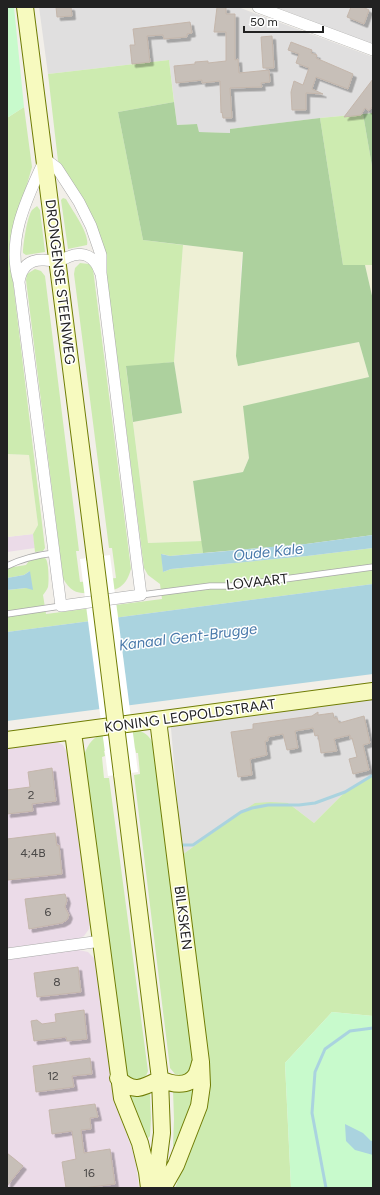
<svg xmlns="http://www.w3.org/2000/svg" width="380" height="1195" font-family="Figtree,sans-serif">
<defs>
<filter id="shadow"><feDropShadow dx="3.5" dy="3.5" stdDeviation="0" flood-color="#0004"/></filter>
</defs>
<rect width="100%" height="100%" fill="#f2efe9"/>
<path fill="#e0dfdf" d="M39,7H238L373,57V113L320,118L230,129V133L199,132L197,124L177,125L169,60L48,74Z
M275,7H373V44Z
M373,690V775L345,792L314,823L288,803L235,816L182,855L170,717Z"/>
<path fill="#ebdbe8" d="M33,534L35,548L7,552V537Z
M55,741L63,745L69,757L91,919L89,929L84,936L77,939L7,948V746Z
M79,950L88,952L94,958L98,967L107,1036L110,1082L118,1111L135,1157L139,1188H7V959Z"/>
<path fill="#eef0d5" d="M183,245L243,251L241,266L238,366L359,342L369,377L244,406L249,458L243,472L193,481L202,541L148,543L133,422L182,413L174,362Z
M365,265H373V300Z
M7,454L29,455L38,525L33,534L7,537Z"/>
<path fill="#cdebb0" d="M169,60L174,102L118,112L143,240L183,245L174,362L126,367L148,543L202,541L203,553L170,556L162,554L163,572L171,569L307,556L373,548V584L7,632V590L26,588L30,571L24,575L7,578V568L26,565L31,558C35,558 41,556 45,558C49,560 49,582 48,587C47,590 45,592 43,595L46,614L162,599L160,584L148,575L144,568L104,255L92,219L58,161L48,74Z
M24,107L32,167L17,219L10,257L45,548L43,551L35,552L33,534L38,525L29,455L7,454V118Z
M363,114L373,172V265H343L320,118Z
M63,198L66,199C72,210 90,234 87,245L68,249L61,200Z
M37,206L40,210L45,252L26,255L23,253C23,245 27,217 32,210C32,210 37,206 37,206Z
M80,263L89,264L93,269L131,569C129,576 126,583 120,587C114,591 107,591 101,592C83,594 72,596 63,578L26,280L27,274L35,269L41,271L45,276L79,551H76L80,582L116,578L112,548H109L74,274L75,268Z
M134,729C150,733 153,741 157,756L193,1065L190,1072L183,1076L175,1074L170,1068L134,775L140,774L138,753H136L135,748L104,751L105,756L102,757L104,778H109L148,1071C145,1082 132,1084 126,1073L84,756C92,729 110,733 134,729Z
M373,775V1016L332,1012L285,1063L291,1188H175L198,1128L182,855L235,816L255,803L271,802L288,803L314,823L345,792Z
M194,1087V1101L175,1148L173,1146L174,1119L173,1090Z
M147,1092L150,1094L151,1119L150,1136L148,1138L145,1137L129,1097L130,1094Z"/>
<path fill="#add19e" d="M174,102L177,125L197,124L199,132L230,133V129L320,118L343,265H365L373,300V535L306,544L203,553L193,481L243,472L249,458L243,406L369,377L359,342L238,366L236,356L243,252L143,240L118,112Z
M373,113V172L363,114Z
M174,362L182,413L133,422L126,366Z"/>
<path fill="#c8facc" d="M7,7H14L24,107L7,118Z
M332,1012L373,1016V1188H291L285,1063Z"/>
<path fill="#aad3df" d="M373,535V548L307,556L171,569L163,572L161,554L170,556L306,544Z
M30,571L33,590L26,588L7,590V578L24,575Z
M373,584V674L7,721V632Z
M345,1124L363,1133L371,1141L373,1140V1155L355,1150L346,1141Z"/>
<path fill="#fff" d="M110,555L138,772L108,776L80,559Z"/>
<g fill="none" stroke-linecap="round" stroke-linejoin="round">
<path stroke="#aad3df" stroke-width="3" d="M183,845H193L241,812L252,808L268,805H299L315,803L345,792L373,775
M326,1188L312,1113L315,1072L325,1049L350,1031L373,1028"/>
</g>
<path fill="#c7bfb8" stroke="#c4b6ab" filter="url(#shadow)" d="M56,7H71L72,16L57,17Z
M217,7H226V14H235V60L238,59L239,73L269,70L270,82L261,83L262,87L230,88L232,118H223L222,112L221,113L220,81L202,83V80L176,83L174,66L195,64V62L208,61V63L226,61V32H214Z
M351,7H363L369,10L364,24L347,17Z
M190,22L192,33L187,34V37L164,39L163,35L147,36L150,62L132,64L130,45H135L133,29Z
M272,36L274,68H263L261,37Z
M291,42L312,50L311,53L317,55L316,58L353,74L348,89L316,77L312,89L323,94L306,93V110H292L291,92L294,81L303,85L309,68L296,63L299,54L288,50Z
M373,79V106L369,111L365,108L361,115L344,117Z
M318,712V715L333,713L334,718H337L339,723L364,716L370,743L363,745L369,770L353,774L349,759L357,757L352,738L350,739V735L334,739L337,751L321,753L318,735L315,736L313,728L295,731L298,748L287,750L283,734L268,737V741H265L267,755L250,759L252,775L238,777L231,732L253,729V724L312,716Z
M52,768L56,801L32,804L33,811L7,814V790L30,787L28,772Z
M55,833L57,846L59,845L62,874L8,880L7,839Z
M65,894L67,900L65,907L69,915L67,920L62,923L29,929L25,899Z
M78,967L81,992L37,997L34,973Z
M84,1010L87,1039L67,1041L66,1037L34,1041L31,1021L37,1020L42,1024L56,1022L55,1014Z
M90,1058L92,1074L72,1076L74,1087L36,1092L33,1066Z
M95,1104L98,1117L90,1118L91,1129L81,1130L84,1153L110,1149L115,1184L83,1188H66L62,1162L76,1159L72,1131L52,1134L49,1110Z
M7,1153L23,1166L7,1186Z"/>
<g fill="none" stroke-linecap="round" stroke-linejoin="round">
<g stroke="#a9a9a9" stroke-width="7">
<path id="lane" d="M7,566C23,558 37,555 54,553
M141,595L210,586H233L373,567
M7,614L61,606"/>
</g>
<g stroke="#a9a9a9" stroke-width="12">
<path id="street" d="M258,7L373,50
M45,159L57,168L79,202L91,226L101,255V273L141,595L61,606L19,282C6,239 27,198 45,159Z
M19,282C21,267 29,259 44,260C48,260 53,261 57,261C61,261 65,258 68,257C84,250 95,257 100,272
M7,954L101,941"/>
</g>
<g stroke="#707d05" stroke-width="18">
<path id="secondary" d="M25,7L95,557
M158,720L201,1062L202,1085L199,1106L176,1165L163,1188
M73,732L122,1098L140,1143L147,1172L149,1188
M7,740L373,691
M122,774L160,1079L162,1133L155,1188
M118,1078C133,1094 143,1088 160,1079C171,1084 188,1088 196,1075C198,1071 199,1067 200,1063"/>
</g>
<use href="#lane" stroke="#fff" stroke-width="5.5"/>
<use href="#street" stroke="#fff" stroke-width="11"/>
<use href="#secondary" stroke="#f7fabf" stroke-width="16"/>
<g stroke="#707d05" stroke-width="18" stroke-linecap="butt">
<path id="secondary-bridge" d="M95,557L122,774"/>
</g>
<use href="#secondary-bridge" stroke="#f7fabf" stroke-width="16"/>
</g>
<g text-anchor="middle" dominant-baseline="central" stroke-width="3" stroke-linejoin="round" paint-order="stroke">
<g font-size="12" fill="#4b4948">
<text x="31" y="795">2</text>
<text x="33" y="853">4;4B</text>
<text x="48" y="912">6</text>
<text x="57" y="982">8</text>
<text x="53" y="1076">12</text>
<text x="89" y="1173">16</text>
</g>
<g font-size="14" fill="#222" stroke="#fff">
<text transform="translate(60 282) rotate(83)">DRONGENSE STEENWEG</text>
<text transform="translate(257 582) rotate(-6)">LOVAART</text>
<text transform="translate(190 716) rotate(-8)">KONING LEOPOLDSTRAAT</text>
<text transform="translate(183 918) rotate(83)">BILKSKEN</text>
</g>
<g font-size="15" font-style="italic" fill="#4a7aab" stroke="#fff">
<text transform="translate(268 552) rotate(-6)">Oude Kale</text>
<text transform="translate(188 637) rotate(-7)">Kanaal Gent-Brugge</text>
</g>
</g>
<rect width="380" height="1195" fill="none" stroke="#222222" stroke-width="16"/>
<path d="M244 26v6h79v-6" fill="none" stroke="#222222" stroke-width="2"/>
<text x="250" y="26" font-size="12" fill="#222222" stroke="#ffffff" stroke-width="3" paint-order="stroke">50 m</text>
</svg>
